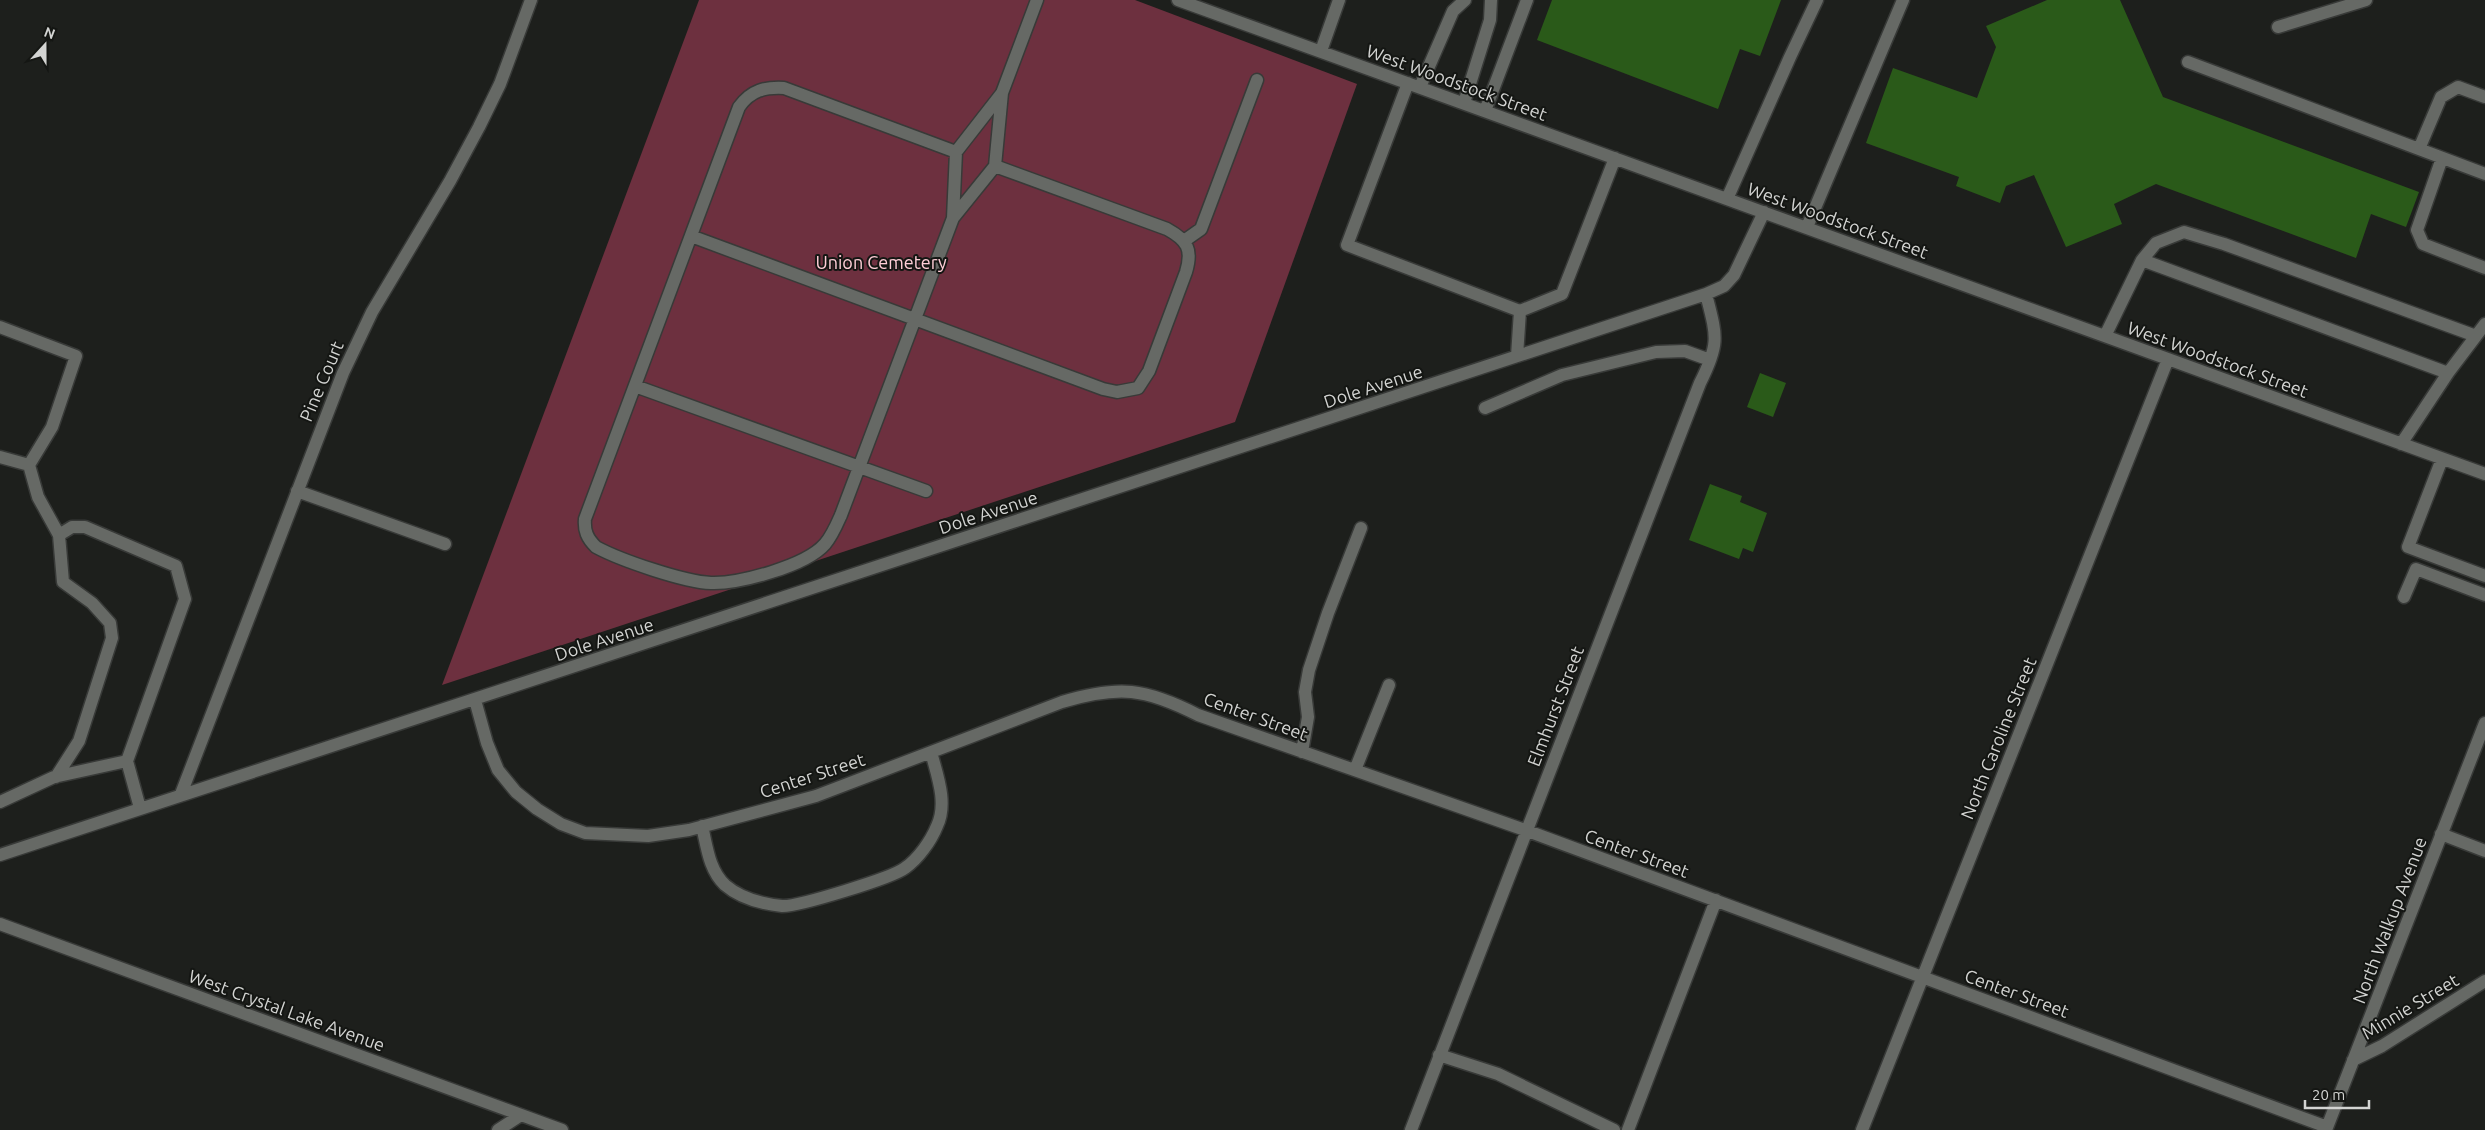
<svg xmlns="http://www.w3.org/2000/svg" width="2485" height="1130" font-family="Ubuntu,sans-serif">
<rect width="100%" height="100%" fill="#1d1f1c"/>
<path fill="#6d303f" d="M699,0H1135L1357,84L1235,422L442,685Z"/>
<path fill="#2a5a19" d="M1552,0H1781L1760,56L1740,49L1718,109L1537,40Z
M2047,0H2120L2163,97L2419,192L2406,227L2371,214L2356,258L2156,184L2114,204L2122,224L2066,247L2034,175L2006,186L2000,203L1956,186L1959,177L1866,143L1893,68L1977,98L1996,47L1986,26Z
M1760,373L1786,383L1773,417L1747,407Z
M1710,484L1742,496L1740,502L1767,513L1753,552L1743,548L1739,559L1689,540Z"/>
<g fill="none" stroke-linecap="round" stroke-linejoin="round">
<g stroke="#383a38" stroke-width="15">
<path id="minor" d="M1178,0L2485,474
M2278,27L2366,0
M1321,51L1339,0
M2188,62L2485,174
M1408,83L1347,245L1520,311L1517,356
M1420,87L1453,11L1465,0
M1464,103L1490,20L1491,0
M1485,111L1527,0
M2419,149L2441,97L2458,87L2485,97
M956,152L784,88C765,87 751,90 739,107L585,519C584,531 587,538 596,547C620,560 684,582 711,583C739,584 806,566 825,544C832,536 837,524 841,515L953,218L995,166L1002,93L1037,0
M2442,158L2417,230L2423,244L2485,268
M1727,199L1790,57L1817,0
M953,218L956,152L1002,93
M1807,227L1903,0
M691,236L1103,389L1117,392L1138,388L1149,371L1186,272C1193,249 1187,240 1167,229L995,166
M1184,241L1201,229L1257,80
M2142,260L2156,243L2184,232L2224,244L2476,336
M1520,311L1562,294L1615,158
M0,327L76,356L52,427L29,465L38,497L59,535L63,582L92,603L110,623L112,638L79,741L56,777
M2105,336L2142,260L2448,373
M635,386L926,491
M1485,408L1562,375L1656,352L1685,351L1710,360
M2401,444L2448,373L2485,324
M0,457L29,465
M2442,459L2408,547L2485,576
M297,491L445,544
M59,535L72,527H85L176,566L185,599L127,761L140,808
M2404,597L2416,569L2485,595
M475,700L487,743L498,770L516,792L537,809L561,824L585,833L648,836L689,830L816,796L1062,702C1119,685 1145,688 1198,715L1525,830L2327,1127
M1302,752L1308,717L1305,692L1309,670L1328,613L1361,528
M1355,770L1389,685
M181,794L343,373L372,312L450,181L479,127L500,84L531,0
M0,802L54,777L127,761
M702,826C707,847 709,870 725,885C740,898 763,904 782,906C797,907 892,878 905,868C918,859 931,841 937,826C948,803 937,775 931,752
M2441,834L2485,851
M0,855L1706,294L1724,286L1734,275L1764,212
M0,924L562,1130
M1439,1055L1498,1074L1614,1130
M2353,1060L2382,1046L2485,981
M498,1130L521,1115
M1411,1130L1700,383C1720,343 1717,337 1706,294
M1628,1130L1716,900
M1862,1130L2168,359
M2326,1130L2485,723"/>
</g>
<use href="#minor" stroke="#666965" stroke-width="12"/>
</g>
<g text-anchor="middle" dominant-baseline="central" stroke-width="4" stroke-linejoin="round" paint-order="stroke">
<g font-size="18" fill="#d3d4d2" stroke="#141613">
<text transform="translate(1457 82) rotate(20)">West Woodstock Street</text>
<text transform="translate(1838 220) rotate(20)">West Woodstock Street</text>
<text transform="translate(2218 359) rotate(20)">West Woodstock Street</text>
<text transform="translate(321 381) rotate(-67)">Pine Court</text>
<text transform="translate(1373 386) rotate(-18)">Dole Avenue</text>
<text transform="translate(988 512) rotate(-18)">Dole Avenue</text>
<text transform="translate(604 639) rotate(-18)">Dole Avenue</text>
<text transform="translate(1555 706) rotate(-69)">Elmhurst Street</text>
<text transform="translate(1256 716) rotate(20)">Center Street</text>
<text transform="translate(1998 738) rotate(-68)">North Caroline Street</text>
<text transform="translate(812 775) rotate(-18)">Center Street</text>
<text transform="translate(1637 853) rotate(20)">Center Street</text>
<text transform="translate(2389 920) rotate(-69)">North Walkup Avenue</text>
<text transform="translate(2017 993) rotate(20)">Center Street</text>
<text transform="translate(2410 1006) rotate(-31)">Minnie Street</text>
<text transform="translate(287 1010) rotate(20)">West Crystal Lake Avenue</text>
</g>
<g font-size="18" fill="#ffced7" stroke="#141613">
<text x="881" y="262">Union Cemetery</text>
</g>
</g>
<g transform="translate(45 45) rotate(21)" stroke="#141613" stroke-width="4" paint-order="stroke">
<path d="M0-4L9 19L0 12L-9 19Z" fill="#d3d4d2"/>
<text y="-8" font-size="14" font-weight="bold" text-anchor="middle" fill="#d3d4d2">N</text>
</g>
<path d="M2305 1100v8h64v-8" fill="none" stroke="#d3d4d2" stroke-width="2.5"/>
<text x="2312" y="1100" font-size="15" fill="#d3d4d2" stroke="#141613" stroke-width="4" paint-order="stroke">20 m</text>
</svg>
